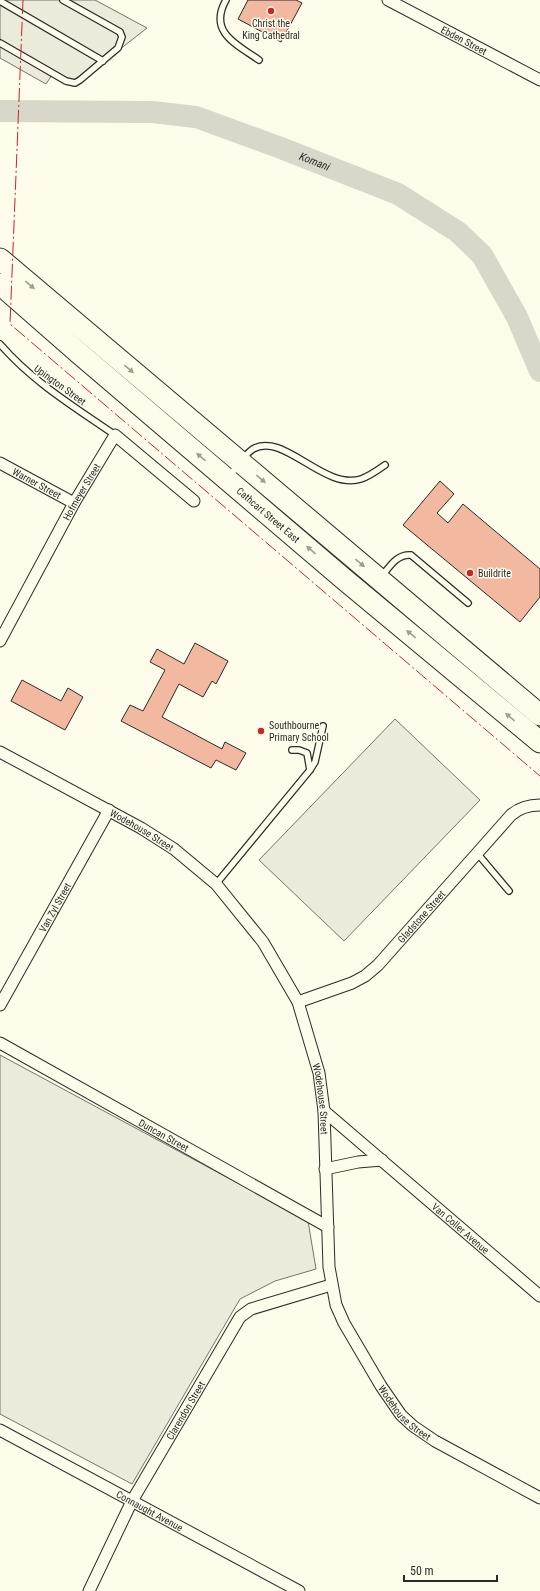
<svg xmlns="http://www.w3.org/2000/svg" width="540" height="1591" font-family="'Roboto Condensed',sans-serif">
<rect width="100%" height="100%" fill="#fdfbea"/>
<path fill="#ecebdb" stroke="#74746e" d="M395,719L480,800L344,941L259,860Z
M0,1055L308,1221L316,1269L275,1281L240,1299L132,1484L0,1414Z"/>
<path fill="#eceadb" stroke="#74746e" d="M0,0H95L147,28L73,86L52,75L46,84L0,58Z"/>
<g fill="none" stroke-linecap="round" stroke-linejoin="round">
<path stroke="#d8d7c9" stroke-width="22" id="s1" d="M0,111L152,112L196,117L281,148L398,194L458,232L482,255L517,317L540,371"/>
</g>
<path fill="#f2b8a0" stroke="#2b2b2b" d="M248,0H296L302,3L281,42L238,19Z
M440,481L454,494L437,513L448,523L463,504L540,569V597L520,622L403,525Z
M195,643L228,661L216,684L212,681L203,697L179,684L162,717L222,749L225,742L246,753L236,770L216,760L211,768L121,721L130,705L143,711L165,670L150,662L157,649L184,664Z
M22,680L61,701L68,688L83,697L65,730L11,701Z"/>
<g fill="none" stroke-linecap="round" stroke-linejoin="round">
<g stroke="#2b2b2b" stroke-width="8">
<path id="lane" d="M226,0C208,32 236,44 259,60
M0,1L103,61
M0,43L66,81L75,83L80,80L118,48L122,37L120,32L63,0
M0,344C33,382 73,406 115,435
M229,477C235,469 245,454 253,449C283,431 324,491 361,479C370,476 378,470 385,465
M382,576C390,566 397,554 411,555L468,603
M292,750H299L307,753L310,770
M477,853L509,891
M216,884L310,770L315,762L323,726"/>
</g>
<g stroke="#2b2b2b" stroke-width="13">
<g id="street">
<path id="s2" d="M388,0L540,80"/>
<path id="s3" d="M0,463L74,503"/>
<path id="s4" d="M0,641L74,503L115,435L194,501"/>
<path id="s5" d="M0,752L141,828L174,849L216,884L263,942L298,1002L319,1073L324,1111L329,1267L336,1305L344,1323L381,1386L401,1415L413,1426L435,1441L540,1498"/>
<path id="s6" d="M298,1002L352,983L365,976L378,965L511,815C519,808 528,805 540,805"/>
<path id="s7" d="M0,1005L109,810"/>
<path id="s8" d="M0,1043L328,1227"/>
<path id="s9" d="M324,1111L540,1296"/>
<path d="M325,1169L358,1162L382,1160"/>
<path id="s10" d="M0,1430L299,1591"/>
<path id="s11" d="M89,1591L132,1501L240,1317L251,1309L331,1285"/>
</g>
</g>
<g stroke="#2b2b2b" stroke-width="23">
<g id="highway">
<path d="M0,259L540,715"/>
<path id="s12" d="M0,284L80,354L345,580L540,742"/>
</g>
</g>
<use href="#lane" stroke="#fdfbea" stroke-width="5.5"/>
<use href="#street" stroke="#fdfbea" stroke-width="11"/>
<use href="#highway" stroke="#fdfbea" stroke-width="21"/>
<path stroke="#c62828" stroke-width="1" stroke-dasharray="14 3 2 3" stroke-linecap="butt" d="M23,0L10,324L540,776"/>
</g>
<defs><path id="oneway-solid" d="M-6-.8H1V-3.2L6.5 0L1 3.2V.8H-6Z"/></defs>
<g fill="#9e9d94">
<use href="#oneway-solid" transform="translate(30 285) rotate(40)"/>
<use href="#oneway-solid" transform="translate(129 369) rotate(40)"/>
<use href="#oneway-solid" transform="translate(201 457) rotate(-140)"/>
<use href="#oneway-solid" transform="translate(261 479) rotate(40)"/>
<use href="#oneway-solid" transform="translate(311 550) rotate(-139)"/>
<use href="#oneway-solid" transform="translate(360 563) rotate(40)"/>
<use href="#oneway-solid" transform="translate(411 634) rotate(-141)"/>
<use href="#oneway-solid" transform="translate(510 717) rotate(-140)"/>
</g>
<g fill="#c62828" stroke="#fdfbea" stroke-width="1.5">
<circle cx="271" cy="11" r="4"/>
<circle cx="470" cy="573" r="4"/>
<circle cx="261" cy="731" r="4"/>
</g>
<g text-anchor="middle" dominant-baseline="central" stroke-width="3" stroke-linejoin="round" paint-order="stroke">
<g font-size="10" fill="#2b2b2b" stroke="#fdfbea" text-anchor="start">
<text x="271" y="23" text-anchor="middle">Christ the<tspan x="271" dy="12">King Cathedral</tspan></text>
<text x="478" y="573">Buildrite</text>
<text x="269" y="725">Southbourne<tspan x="269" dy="12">Primary School</tspan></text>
</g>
<g font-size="10" fill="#2b2b2b" stroke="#fdfbea">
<text stroke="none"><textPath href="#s2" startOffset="86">Ebden Street</textPath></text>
<text transform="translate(60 385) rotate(36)">Upington Street</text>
<text stroke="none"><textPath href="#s3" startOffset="42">Warner Street</textPath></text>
<text stroke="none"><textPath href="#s4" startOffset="170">Hofmeyer Street</textPath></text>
<text stroke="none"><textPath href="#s12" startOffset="354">Cathcart Street East</textPath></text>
<text stroke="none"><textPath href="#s5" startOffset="162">Wodehouse Street</textPath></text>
<text stroke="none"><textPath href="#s7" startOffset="112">Van Zyl Street</textPath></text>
<text stroke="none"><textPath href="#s6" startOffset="154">Gladstone Street</textPath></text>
<text stroke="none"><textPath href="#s5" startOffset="498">Wodehouse Street</textPath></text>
<text stroke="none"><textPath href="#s8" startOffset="188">Duncan Street</textPath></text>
<text stroke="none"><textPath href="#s9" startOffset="180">Van Coller Avenue</textPath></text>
<text stroke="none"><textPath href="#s11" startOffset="205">Clarendon Street</textPath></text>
<text stroke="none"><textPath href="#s5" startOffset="834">Wodehouse Street</textPath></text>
<text stroke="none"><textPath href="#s10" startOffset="170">Connaught Avenue</textPath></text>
</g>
<g font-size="11" font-style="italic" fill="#2b2b2b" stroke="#fdfbea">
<text stroke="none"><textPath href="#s1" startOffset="323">Komani</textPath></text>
</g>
</g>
<path d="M404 1575v6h93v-6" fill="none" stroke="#2b2b2b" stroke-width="2"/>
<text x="410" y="1575" font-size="12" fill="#2b2b2b" stroke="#fdfbea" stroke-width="3" paint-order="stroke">50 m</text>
</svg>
